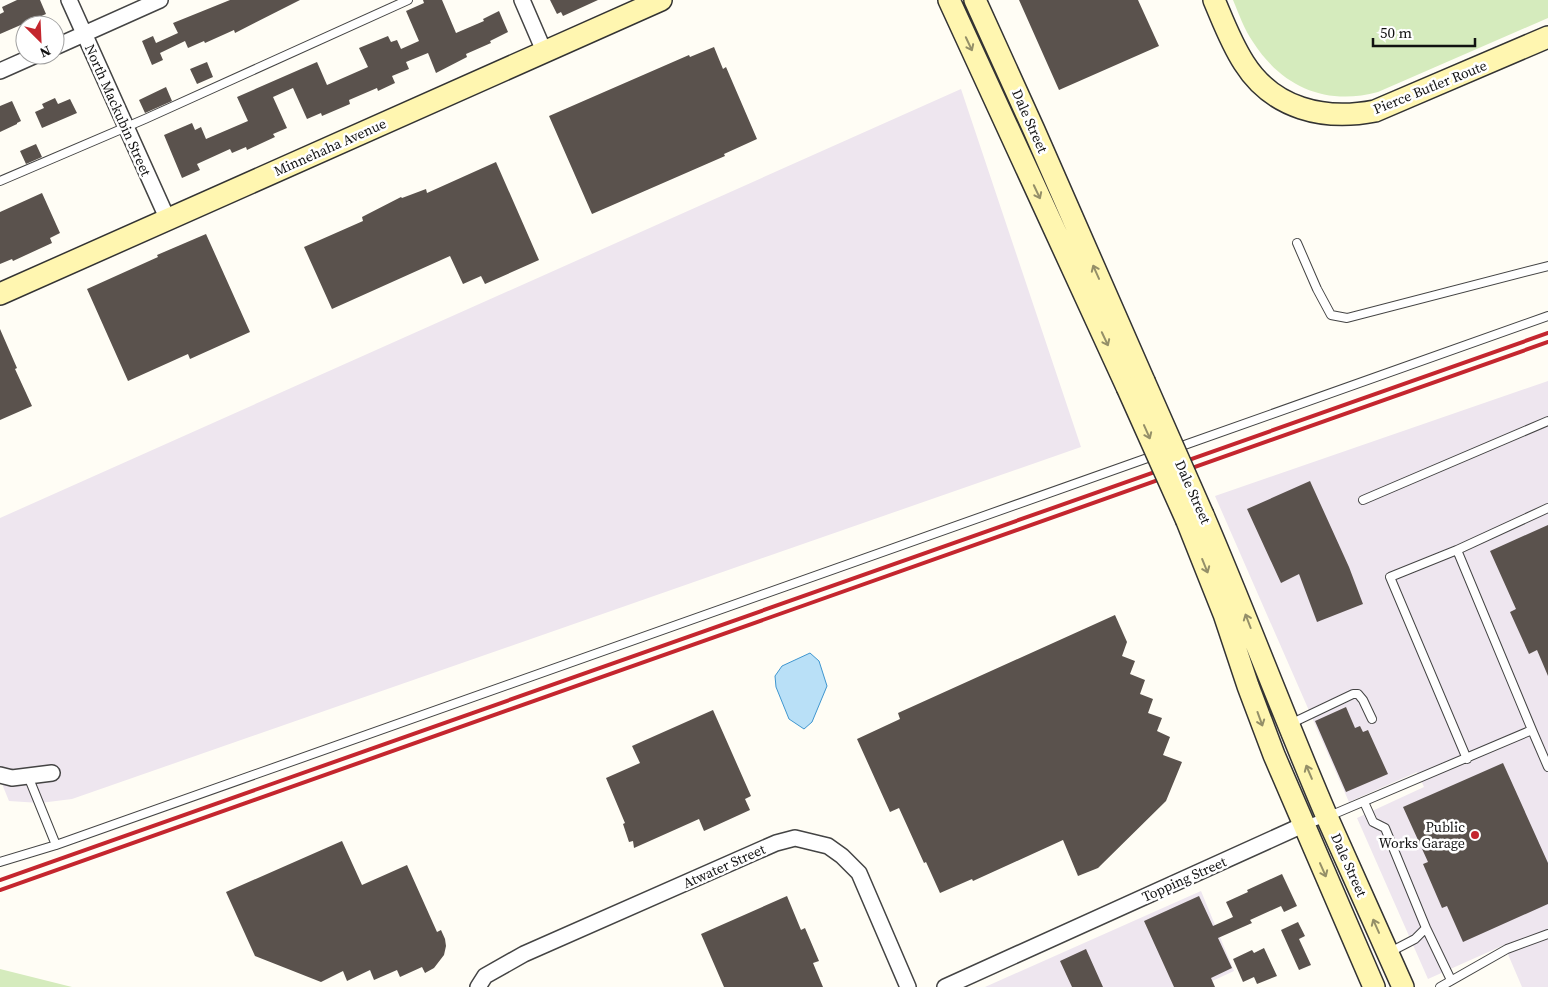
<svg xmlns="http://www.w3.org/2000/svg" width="1548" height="987" font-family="'Source Serif 4',serif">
<rect width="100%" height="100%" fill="#fffdf5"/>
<path fill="#eee6ef" d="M961,89L1081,447L72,799L40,803L9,801L0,779V518Z
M1548,381V987H1522L1504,945L1428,979L1357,818L1424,787L1417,772L1349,802L1215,496Z
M1201,891L1234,971L1199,987H985Z"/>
<path fill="#d5ebbd" d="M1233,0H1548V18L1378,92C1326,106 1282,87 1253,42C1244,29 1239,14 1233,0Z
M0,969L72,987H0Z"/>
<path fill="#b9e0f7" stroke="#3f96cf" d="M810,653L819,661L827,686L812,722L804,729L789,719L776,687L775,676L782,666Z"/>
<path fill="#5a524d" d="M17,0H40L46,14L0,34V14L4,12L2,7Z
M230,0H300L235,33L234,30L205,43L204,41L188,48L185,41L160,53L163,60L152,65L142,41L153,36L156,43L178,33L173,23Z
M423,0H442L456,33L484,21L483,19L499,11L508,32L490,41L491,43L466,54L467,57L436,73L428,53L406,62L409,69L392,76L395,83L378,91L377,88L349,100L350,104L322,116L321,113L307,119L293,88L273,97L287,128L273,134L275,137L247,150L246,147L232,153L230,149L197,164L200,170L182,178L164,135L192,123L195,130L201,127L206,139L248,121L237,97L317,62L327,85L368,67L359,48L388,36L391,42L397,40L401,49L419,41L406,11L424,3Z
M550,0H598L563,16L561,12L557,14Z
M1019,0H1138L1159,46L1059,90Z
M714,47L723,69L726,67L757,139L724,154L725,156L592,214L549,116L689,55L690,57Z
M207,62L213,77L197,84L190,69Z
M166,87L172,101L145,113L139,100Z
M55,98L58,104L70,99L77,113L42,128L35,112L44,108L42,104Z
M12,101L21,121L17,123V124L0,132V106Z
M36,144L42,157L26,164L20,151Z
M496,162L539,260L485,284L481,276L463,284L450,256L332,309L304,247L363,221L362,217L401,197L402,198L426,189L427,193Z
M42,193L60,233L50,238L52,243L13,261L12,259L0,264V212Z
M206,234L250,332L190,359L188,354L128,381L87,289L158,257L157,255Z
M0,329L17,368L15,369L32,406L0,420Z
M1310,481L1349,567L1363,604L1317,622L1299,574L1281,583L1247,509Z
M1548,525V676L1537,650L1529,654L1510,612L1516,609L1490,551Z
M1115,615L1127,642L1122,656L1135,661L1130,674L1145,680L1140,694L1153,699L1148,713L1162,718L1157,731L1170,737L1163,755L1182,762L1166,801L1098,868L1078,876L1063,840L973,881L972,879L940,893L926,862L924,863L899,808L890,812L857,739L900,719L898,713Z
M1346,707L1355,728L1360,726L1363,732L1368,730L1388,774L1346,792L1315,721Z
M713,710L751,796L745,799L750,810L704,831L699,819L634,848L633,841L629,842L623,824L625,823L606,778L640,763L632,746Z
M1503,763L1548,863V904L1463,942L1447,906L1442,908L1423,864L1428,862L1403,807Z
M342,841L362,885L407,865L437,932L441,930L445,939L446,946L444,955L434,968L425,973L422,967L400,977L397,970L374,980L370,970L347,981L343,971L321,982L255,956L226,892Z
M1282,874L1297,906L1284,912L1281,906L1250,920L1252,923L1218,938L1232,968L1211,978L1215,987H1174L1144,921L1199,896L1213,926L1233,917L1226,902L1248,892L1247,890Z
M787,896L801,930L805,928L819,961L813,963L823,987H724L701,934Z
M1298,922L1305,936L1299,939L1311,965L1299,970L1281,930Z
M1264,948L1277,976L1257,984L1254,977L1243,982L1233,959L1252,950L1254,953Z
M1086,949L1103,987H1072L1060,961Z"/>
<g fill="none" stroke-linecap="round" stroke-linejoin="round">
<g stroke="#444" stroke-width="10">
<path id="lane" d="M0,181L145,119L408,0
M1297,243L1317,289L1331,315L1347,318L1548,266
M1176,448L1548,316
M1363,500L1548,421
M1457,550L1548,508
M1290,724L1353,694H1358L1363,700L1372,719
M1467,759L1390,577L1457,550L1532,730
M28,776L56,845
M1364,802L1373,822L1385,828L1426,928L1415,939L1390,952
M1305,825L1327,817L1532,730L1548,767
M0,862L56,845L1156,455
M1426,928L1451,980
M1440,987L1507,949L1548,934"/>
</g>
<g stroke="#444" stroke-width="18">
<path id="street" d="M69,0L168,220
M522,0L544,51
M55,47L160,0
M0,71L36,55
M0,775L12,778L52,773
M478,987L485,976L524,954L776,843L795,838L828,846L842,856L859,873L908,987
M945,987L1303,825"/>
</g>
<g stroke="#333" stroke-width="24">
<path id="secondary" d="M949,0L1127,387
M975,0L1034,130L1144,381
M1214,0C1223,21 1231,43 1244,63C1273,109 1324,121 1375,111L1548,37
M0,294L661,0
M1203,515C1246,615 1284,717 1327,817C1352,874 1378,930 1403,987
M1187,521L1224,614L1248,686L1274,755L1374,987"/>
</g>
<use href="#lane" stroke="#fff" stroke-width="8"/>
<use href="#street" stroke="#fff" stroke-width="15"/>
<use href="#secondary" stroke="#fff6b0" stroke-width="21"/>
<path stroke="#c4262e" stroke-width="4" d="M0,880L1548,333
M0,890L1548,342"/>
<g stroke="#333" stroke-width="24" stroke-linecap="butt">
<path id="secondary-bridge" d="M1144,381L1203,515
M1127,387L1187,521"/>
</g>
<use href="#secondary-bridge" stroke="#fff6b0" stroke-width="21"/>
</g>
<defs><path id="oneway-shaft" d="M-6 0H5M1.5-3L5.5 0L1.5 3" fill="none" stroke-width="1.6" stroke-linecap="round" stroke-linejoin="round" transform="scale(1.25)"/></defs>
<g stroke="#948f68">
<use href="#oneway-shaft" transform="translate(969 44) rotate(65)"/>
<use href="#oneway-shaft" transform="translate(1037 192) rotate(65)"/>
<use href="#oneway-shaft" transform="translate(1096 272) rotate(-114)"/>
<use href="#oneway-shaft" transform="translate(1105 339) rotate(65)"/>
<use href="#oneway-shaft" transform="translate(1147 432) rotate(66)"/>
<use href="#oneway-shaft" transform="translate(1205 566) rotate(68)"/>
<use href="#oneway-shaft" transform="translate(1248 621) rotate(-111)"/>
<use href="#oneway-shaft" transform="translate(1260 719) rotate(70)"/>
<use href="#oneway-shaft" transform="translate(1309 772) rotate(-113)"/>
<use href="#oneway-shaft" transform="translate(1323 870) rotate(66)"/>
<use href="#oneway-shaft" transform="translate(1376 926) rotate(-114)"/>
</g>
<circle fill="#c4262e" stroke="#fff" stroke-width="2" cx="1475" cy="835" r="5"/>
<g text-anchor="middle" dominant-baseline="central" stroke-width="5" stroke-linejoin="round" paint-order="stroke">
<g font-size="14" fill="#111" stroke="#fff">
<text transform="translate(1430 87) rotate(-22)">Pierce Butler Route</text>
<text transform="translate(118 110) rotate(66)">North Mackubin Street</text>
<text transform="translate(1030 121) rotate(66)">Dale Street</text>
<text transform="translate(330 147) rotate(-24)">Minnehaha Avenue</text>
<text transform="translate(1193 492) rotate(66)">Dale Street</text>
<text transform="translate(1349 865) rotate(66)">Dale Street</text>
<text transform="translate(724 866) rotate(-24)">Atwater Street</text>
<text transform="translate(1184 879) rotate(-24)">Topping Street</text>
</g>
<g font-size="14" fill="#111" stroke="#fff" text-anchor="end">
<text x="1465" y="827">Public<tspan x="1465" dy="16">Works Garage</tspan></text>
</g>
</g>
<g transform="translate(40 40) rotate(156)"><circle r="24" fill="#ffffff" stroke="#a0a0a0"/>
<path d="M0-4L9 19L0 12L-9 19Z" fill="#c4262e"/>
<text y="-8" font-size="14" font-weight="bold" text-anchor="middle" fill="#111111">N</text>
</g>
<path d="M1373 38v8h102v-8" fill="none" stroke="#111111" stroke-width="2.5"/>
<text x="1380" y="38" font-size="15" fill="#111111" stroke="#ffffff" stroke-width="4" paint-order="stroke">50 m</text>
</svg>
